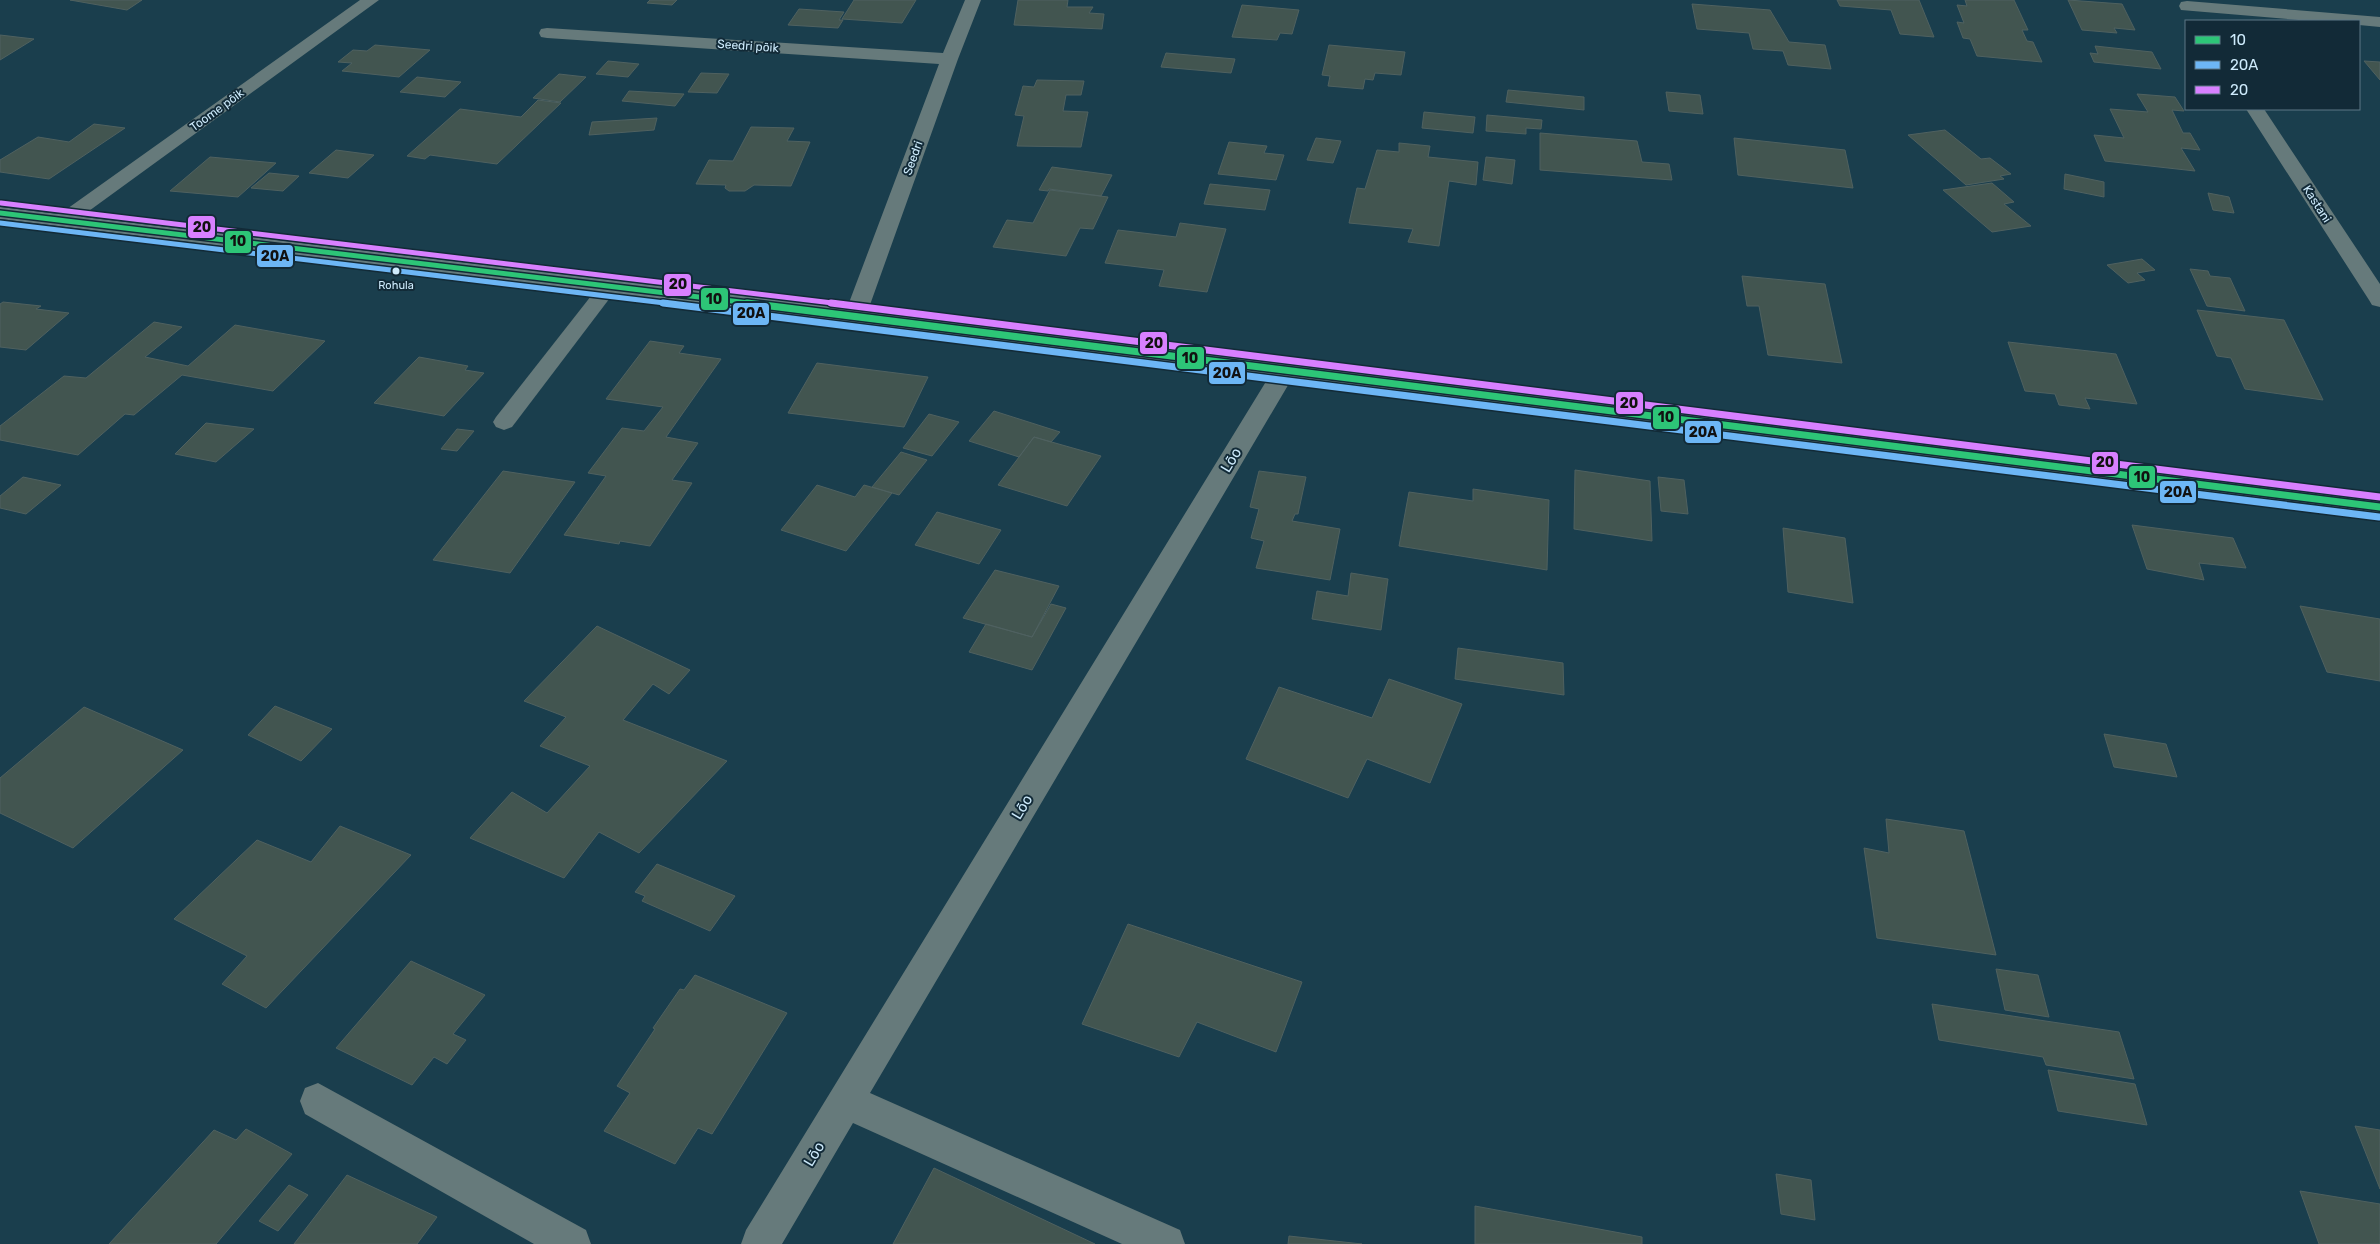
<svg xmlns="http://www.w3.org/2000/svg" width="2380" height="1244" font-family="Rubik,sans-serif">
<rect width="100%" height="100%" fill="#1a3e4d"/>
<path fill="#425550" stroke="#4f6160" d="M70,0H142L127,10Z
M650,0H677L672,5L647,3Z
M854,0H916L902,23L842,19Z
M1018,0H1068L1067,7H1093L1089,13L1104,14L1102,29L1014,25Z
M1837,0H1919L1934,37L1900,34L1891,10L1840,6Z
M1965,0H2014L2028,30H2022L2027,41L2033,42L2042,62L1977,56L1970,39L1963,38L1957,22L1964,23L1957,5L1967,6Z
M2068,0L2122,4L2135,30L2114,28L2117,33L2082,30Z
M1692,4L1770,10L1789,42L1825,45L1831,69L1788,65L1783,51L1753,49L1749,33L1697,29Z
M1242,5L1299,10L1292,34L1280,33L1277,40L1232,37Z
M799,9L844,12L839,20H843L838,28L788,25Z
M0,35L34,39L0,60Z
M375,45L430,50L399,77L342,71L352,63L338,62L353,50L367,51Z
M1329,45L1405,52L1401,75L1375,73L1373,80L1365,79L1363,89L1328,86L1330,76L1322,75Z
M2095,46L2152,52L2161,69L2094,62L2090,53L2098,54Z
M1166,53L1235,59L1231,73L1161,67Z
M608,61L639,64L628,77L596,74Z
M2364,61L2380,62V80Z
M701,73L729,74L717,93L688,92Z
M559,74L586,77L560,102L533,98Z
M417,77L461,82L445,97L400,92Z
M1037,80L1084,81L1081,95H1066L1063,111L1088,112L1081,147L1017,146L1024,116L1015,115L1023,86L1034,87Z
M1508,90L1584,97V110L1506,102Z
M629,91L684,94L675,106L622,101Z
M1666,92L1700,95L1703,114L1669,111Z
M2137,94L2175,97L2184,111L2172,110L2183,133H2190L2200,150L2181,148L2195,171L2105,161L2094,135L2124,138L2110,109L2148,112Z
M538,100L561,103L497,164L430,155L425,159L407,156L460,109L521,117Z
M1424,112L1475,117L1473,133L1422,128Z
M1487,115L1542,120L1541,129L1526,128V134L1486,131Z
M657,118L654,130L589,135L592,122Z
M94,124L125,128L49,179L0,172V160L38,137L69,142Z
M751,127L794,128L787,141L810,142L791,186L754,185L745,191H729L725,188L726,185L696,184L709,160L733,161Z
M1945,130L1981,159L1990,158L2011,174L2000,176L2004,179L1966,185L1908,135Z
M1540,133L1637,141L1642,162L1669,164L1672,180L1540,170Z
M1316,138L1341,141L1333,163L1307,160Z
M1734,138L1845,150L1853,188L1738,175Z
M1229,142L1267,146L1264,153L1284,155L1276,180L1218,174Z
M1399,143L1430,146L1428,157L1478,162L1476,185L1449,181L1439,246L1408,242L1413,229L1349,223L1357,188L1365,189L1377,150L1399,152Z
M336,150L374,155L348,178L309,173Z
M210,157L276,163L238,197L170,191Z
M1486,157L1515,160L1512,184L1483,180Z
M1052,167L1112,175L1101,196L1049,189L1048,191L1039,190Z
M269,173L299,176L283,191L251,188Z
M2065,174L2104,182V197L2064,189Z
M1992,183L2014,202L2004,204L2031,226L1992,232L1943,190Z
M1210,184L1270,190L1265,210L1204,204Z
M1050,190L1108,197L1093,229L1080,228L1066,256L993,247L1007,220L1033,223Z
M2208,193L2229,197L2234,213L2213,210Z
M1180,223L1226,229L1207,292L1159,286L1164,270L1105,263L1118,230L1176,237Z
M2142,259L2155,270L2137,273L2145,280L2128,283L2107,265Z
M2190,269L2208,271L2210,276L2230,278L2245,311L2207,306Z
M1742,276L1825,284L1842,363L1768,355L1759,306H1747Z
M3,302L41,306L36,309L69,313L26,350L0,347V304Z
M2197,310L2284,320L2323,400L2245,389L2231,358L2217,356Z
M154,322L182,327L145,357L188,366L235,325L325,341L273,391L182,375L134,415L125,414L78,455L0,440V426L64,376L86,378Z
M650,341L684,346L679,353L721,359L666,437L698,443L672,480L692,483L650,546L620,541L619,544L564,535L606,476L588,473L622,428L644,431L663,407L606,399Z
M2008,342L2116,354L2137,404L2085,398L2090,409L2059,405L2055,394L2025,391Z
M419,357L468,366L465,370L484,373L444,416L374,403Z
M817,363L928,377L904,427L788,413Z
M994,411L1060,432L1051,442L1034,437L1019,457L969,441Z
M929,414L959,422L932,456L903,448Z
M206,423L254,429L216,462L175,454Z
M457,429L474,431L457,451L441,449Z
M1034,437L1101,456L1067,506L998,485Z
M901,452L927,460L899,495L872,487Z
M1575,470L1650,481L1652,541L1574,529Z
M503,471L575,482L510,573L433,560Z
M1259,471L1306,477L1298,514H1295L1292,521L1340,529L1330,580L1256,568L1264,541L1251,538L1259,509L1250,507Z
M23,477L61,485L26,514L0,508V496Z
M1658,477L1684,480L1688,514L1661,511Z
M817,485L855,497L864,485L892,493L846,551L781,530Z
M1473,489L1549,500L1547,570L1399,546L1409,492L1473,501Z
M937,512L1001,530L979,564L915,545Z
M2132,525L2233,538L2246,568L2199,563L2204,580L2147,569Z
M1783,528L1845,538L1853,603L1788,592Z
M995,570L1059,586L1032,637L963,618Z
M1351,573L1388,579L1381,630L1312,619L1317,591L1348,596Z
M1051,604L1066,608L1032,670L969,652L986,624L1032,637Z
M2300,606L2380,619V681L2327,672Z
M597,626L690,670L669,694L653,684L623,720L727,761L639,853L599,832L564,878L470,838L512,792L547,813L590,766L540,746L566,717L524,701Z
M1458,648L1563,663L1564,695L1455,679Z
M1389,679L1462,704L1430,783L1367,759L1348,798L1246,759L1279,687L1372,718Z
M275,706L332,729L301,761L248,735Z
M84,707L183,750L73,848L0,813V778Z
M2104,734L2166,744L2177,777L2114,767Z
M1886,819L1964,831L1996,955L1877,938L1864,848L1889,853Z
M340,826L411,855L266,1008L222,984L247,956L174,919L257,840L311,862Z
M657,864L735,896L710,931L642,901L645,896L635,892Z
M1128,924L1302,982L1276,1052L1197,1022L1179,1057L1082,1024Z
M411,961L485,995L453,1034L466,1040L447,1064L434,1057L412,1085L336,1048Z
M1996,969L2038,975L2049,1017L2005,1010Z
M695,975L787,1013L712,1134L698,1128L675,1164L604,1131L630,1093L617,1086L655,1029L653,1028L680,989L684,990Z
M1932,1004L2119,1032L2134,1079L2046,1065L2043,1057L1939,1040Z
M2048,1070L2135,1084L2147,1125L2058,1111Z
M2355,1126L2380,1130V1189Z
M246,1129L292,1154L216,1244H109L214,1130L236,1140Z
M934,1168L1095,1244H893Z
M1776,1174L1811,1180L1815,1220L1781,1214Z
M347,1175L437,1217L417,1244H294Z
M289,1185L308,1195L278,1231L259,1221Z
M2300,1191L2380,1204V1244H2319Z
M1475,1206L1642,1237V1244H1475Z
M1289,1236L1362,1244H1288Z"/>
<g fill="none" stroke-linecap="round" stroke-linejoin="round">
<path fill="#667a7b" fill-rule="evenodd" d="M609,280L616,282L619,286L512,427L504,430L496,427L493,422L496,417L602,282Z"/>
<path fill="#667a7b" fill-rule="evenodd" d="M360,0H379L71,224L64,226L57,224L54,220L57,216Z
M965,0H981L958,59L866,316L863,321L855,323L847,321L844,316L939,64L547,38L541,37L539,33L541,29L547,28L943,53Z
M2187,1L2380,17V27L2359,25V21H2311L2181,10L2179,6L2181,2Z
M2246,109H2264L2380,284V307L2372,305L2369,300Z
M1285,363L1293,365L1297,370L870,1093L1180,1230L1185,1244H1122L853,1123L782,1244H741L746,1230L1273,370L1277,365Z
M318,1083L586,1230L591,1244H534L305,1114L300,1101L305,1088Z"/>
<path fill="#647a7d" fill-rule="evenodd" d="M0,207L855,309L2380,498V516L855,323L0,219Z"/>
<g stroke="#122a37" stroke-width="8">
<path id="bus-1-far1" d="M0,213L757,304"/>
</g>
<g stroke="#122a37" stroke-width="10">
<path id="bus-1" d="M747,303L2380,507"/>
</g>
<g stroke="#122a37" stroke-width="8">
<path id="bus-2-far1" d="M0,223L673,304"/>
</g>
<g stroke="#122a37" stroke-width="10">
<path id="bus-2" d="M663,303L2379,517"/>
</g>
<g stroke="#122a37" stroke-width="8">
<path id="bus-3-far1" d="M1,203L841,304"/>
</g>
<g stroke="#122a37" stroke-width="10">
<path id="bus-3" d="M831,303L2380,497"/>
</g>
<use href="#bus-1-far1" stroke="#2dc577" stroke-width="5"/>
<use href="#bus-1" stroke="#2dc577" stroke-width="7"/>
<use href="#bus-2-far1" stroke="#6db6f5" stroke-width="5"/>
<use href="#bus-2" stroke="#6db6f5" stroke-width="7"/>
<use href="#bus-3-far1" stroke="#d880ff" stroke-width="5"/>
<use href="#bus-3" stroke="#d880ff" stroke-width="7"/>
</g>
<circle fill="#ceebfc" stroke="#122a37" stroke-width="2" cx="396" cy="271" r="4.5"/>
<g text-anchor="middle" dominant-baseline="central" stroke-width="4" stroke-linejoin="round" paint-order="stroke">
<g font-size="11" fill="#ceebfc" stroke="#122a37">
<text x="396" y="285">Rohula</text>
</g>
<g font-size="12" fill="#ceebfc" stroke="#122a37">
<text transform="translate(748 46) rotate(4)">Seedri põik</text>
<text transform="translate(217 110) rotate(-36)">Toome põik</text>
<text transform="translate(913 158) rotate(-70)">Seedri</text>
<text transform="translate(2317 204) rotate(57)">Kastani</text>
</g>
<g font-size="15" fill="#ceebfc" stroke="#122a37">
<text transform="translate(1231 460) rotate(-59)">Lõo</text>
<text transform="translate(1022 807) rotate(-59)">Lõo</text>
<text transform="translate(814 1154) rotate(-59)">Lõo</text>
</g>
</g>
<g stroke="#122a37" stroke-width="2">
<rect x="187" y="215" width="29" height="24" rx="5" fill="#d880ff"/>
<rect x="224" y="230" width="28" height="24" rx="5" fill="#2dc577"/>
<rect x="256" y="244" width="38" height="24" rx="5" fill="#6db6f5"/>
<rect x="663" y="273" width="29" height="24" rx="5" fill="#d880ff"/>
<rect x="700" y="287" width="29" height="24" rx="5" fill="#2dc577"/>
<rect x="732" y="302" width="38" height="24" rx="5" fill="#6db6f5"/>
<rect x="1139" y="331" width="29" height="24" rx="5" fill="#d880ff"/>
<rect x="1176" y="346" width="29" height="24" rx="5" fill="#2dc577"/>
<rect x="1208" y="361" width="38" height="24" rx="5" fill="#6db6f5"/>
<rect x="1615" y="391" width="29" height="24" rx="5" fill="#d880ff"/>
<rect x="1652" y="406" width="28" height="24" rx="5" fill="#2dc577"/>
<rect x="1684" y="420" width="38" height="24" rx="5" fill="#6db6f5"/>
<rect x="2091" y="451" width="28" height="24" rx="5" fill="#d880ff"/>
<rect x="2128" y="465" width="28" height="24" rx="5" fill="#2dc577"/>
<rect x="2159" y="480" width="38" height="24" rx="5" fill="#6db6f5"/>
</g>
<g font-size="14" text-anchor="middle" font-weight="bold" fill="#111">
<text x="202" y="232">20</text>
<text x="238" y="246">10</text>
<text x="275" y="261">20A</text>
<text x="678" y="289">20</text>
<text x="714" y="304">10</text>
<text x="751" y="318">20A</text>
<text x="1154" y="348">20</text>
<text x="1190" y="363">10</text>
<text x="1227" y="378">20A</text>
<text x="1629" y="408">20</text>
<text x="1666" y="422">10</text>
<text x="1703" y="437">20A</text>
<text x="2105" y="467">20</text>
<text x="2142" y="482">10</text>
<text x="2178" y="497">20A</text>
</g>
<rect x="2185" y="20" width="175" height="90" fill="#122a37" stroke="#5d7786"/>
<rect x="2195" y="36" width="25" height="8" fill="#2dc577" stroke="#5d7786"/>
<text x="2230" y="45" font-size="15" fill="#ceebfc">10</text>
<rect x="2195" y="61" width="25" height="8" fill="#6db6f5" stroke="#5d7786"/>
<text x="2230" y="70" font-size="15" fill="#ceebfc">20A</text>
<rect x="2195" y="86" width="25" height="8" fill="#d880ff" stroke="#5d7786"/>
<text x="2230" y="95" font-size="15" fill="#ceebfc">20</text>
</svg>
